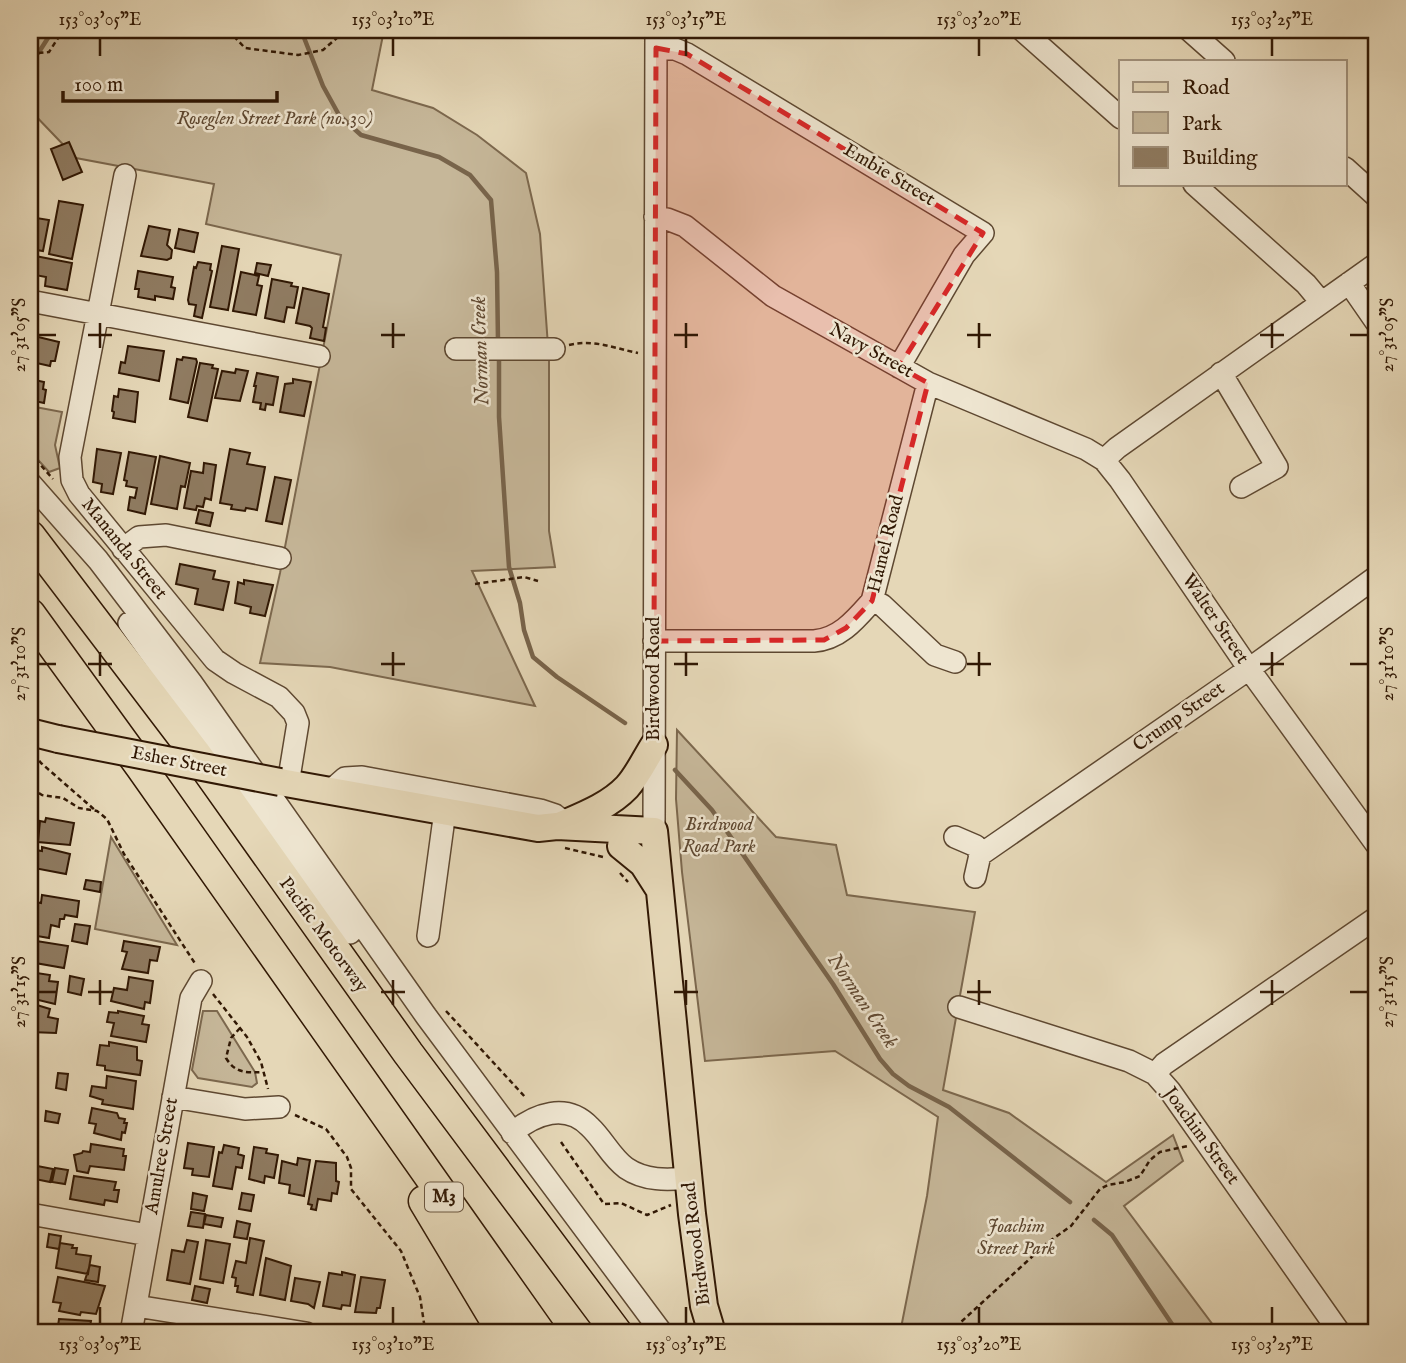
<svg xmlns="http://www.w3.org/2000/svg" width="1406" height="1363" font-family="'IM FELL English',serif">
<rect width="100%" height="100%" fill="#e5d7b7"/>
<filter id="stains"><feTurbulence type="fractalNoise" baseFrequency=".00286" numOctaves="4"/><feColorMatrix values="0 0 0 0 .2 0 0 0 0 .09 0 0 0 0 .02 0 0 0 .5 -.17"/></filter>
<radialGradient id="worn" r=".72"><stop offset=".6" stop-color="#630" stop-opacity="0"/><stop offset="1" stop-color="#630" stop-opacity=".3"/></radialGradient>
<path fill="#c6b799" stroke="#7c684e" stroke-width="2" d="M30,30H384L372,90L433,108L477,135L526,173L540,234L549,360V531L555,567L472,571L535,706L330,667L260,663L280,573L341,255L206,224L214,184L76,158L30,110Z
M30,406L62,412L55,445L60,468L49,472L30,451Z
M677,730L776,837L836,845L847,895L975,912L943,1090L1009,1113L1106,1182L1173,1135L1183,1161L1124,1206L1219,1333H900L927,1196L938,1117L835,1051L705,1061L682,872L676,799Z
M111,837L177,945L95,929Z
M203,1011H217L255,1072L257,1083L252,1087L198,1078L192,1070Z"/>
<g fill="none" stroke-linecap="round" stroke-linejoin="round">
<path stroke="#78644b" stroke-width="4.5" d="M301,30L323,86L339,115L361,135L439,157L470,175L491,200L497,272L498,342
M30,60L39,52L53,30
M499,354V417L509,567L520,603L524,630L533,657L557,677L625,723
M675,770L712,810L833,984L880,1059L893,1074L909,1086L949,1107L1070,1202
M1094,1220L1112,1235L1178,1333"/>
</g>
<path fill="#8f7b61" stroke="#311804" stroke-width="2" d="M69,142L82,172L63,180L51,149Z
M59,201L83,205L72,259L49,254Z
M30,217L49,220L43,251L30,249Z
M149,226L170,230L167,245L172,250L171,258L167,260L141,256Z
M179,229L198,233L194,252L175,248Z
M222,246L239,249L228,310L210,307Z
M30,255L72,263L67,290L45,286L46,277L30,274Z
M198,262L211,264L210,270L212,271L202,318L194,316L196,305L189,304L188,300L194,267L196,268Z
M257,263L271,265L268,276L255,273Z
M138,271L173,277L171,287L175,288L173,299L155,296V300L138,297L139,289H135Z
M241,272L259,276L257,285L262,286L256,315L233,311Z
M272,279L292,283L291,286L298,287L294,308L287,307L284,322L265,318Z
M303,288L329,294L323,327L326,328L324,341L310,338L312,328L310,326L296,323Z
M30,335L59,342L55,361H51L50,366L32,362Z
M128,346L164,351L159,381L119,373L121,362L125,363Z
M183,357L196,359L197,362L188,403L170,399L177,359L182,360Z
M200,363L213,365L212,368L218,369L207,421L188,417Z
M236,369L248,371L240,401L215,398L222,371L235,373Z
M257,373L278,377L273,405L266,404L265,410L260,409L261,403L253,402L256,386H254Z
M30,379L44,382L43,389L46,390L44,403L30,400Z
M293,379L311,382L304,416L280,412L285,384L293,383Z
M119,389L138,392L135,422L113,418L114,412L112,411L114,396L118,397Z
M97,449L121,453L113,494L101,492L102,484L93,482Z
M230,449L250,453L247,464L265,467L257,510L246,508L245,511L231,509L232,505L220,503Z
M129,452L156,457L145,514L128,510L130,497L135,498L137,488L126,486L127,481L124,480Z
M160,456L190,463L185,487L181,486L177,509L151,504Z
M204,463L216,465L211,500L205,498L203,507L197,506L196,510L184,508L191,471L203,473Z
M275,477L291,480L282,524L266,521Z
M199,510L213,513L210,526L196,523Z
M180,564L215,571L213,579L229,582L223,610L195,604L198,589L176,584Z
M244,580L273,585L265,616L250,613L251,607L235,603L238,582L244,584Z
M46,818L74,823L70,845L38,842L40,821L45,822Z
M42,847L70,854L66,874L34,868L35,850L42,851Z
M86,880L101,882L100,892L84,889Z
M42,895L79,901L77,917L65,915L64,919H60L59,927L51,925L49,938L37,936L38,925L30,924V901L41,903Z
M75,924L90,926L87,944L72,941Z
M30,940L68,946L64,968L35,963L34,967H30Z
M124,941L160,947L157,961L150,960L148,973L122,969L127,952L122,951Z
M30,972L50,975L49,981L58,982L55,1004L30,998Z
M70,976L84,979L81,995L68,992Z
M129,977L153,981L150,1003L145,1002L144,1009L111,1001L114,988L127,990Z
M30,1003L50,1009L48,1017L58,1019L56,1033L30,1032Z
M118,1011L144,1016L142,1024L149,1025L146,1042L111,1036L114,1023L107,1022L109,1012L118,1013Z
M109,1042L137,1047V1060L142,1061L140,1075L105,1070V1066L97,1065L100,1045L109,1046Z
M58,1073L68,1074L66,1090L56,1088Z
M107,1076L136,1081L133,1109L102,1104L103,1100L90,1096L92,1086L106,1088Z
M92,1108L117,1113L119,1118L125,1119L124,1123H127L125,1133L122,1132L121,1140L94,1133L96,1124L89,1123Z
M46,1111L60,1114L58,1123L45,1121Z
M188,1143L214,1147L209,1177L192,1175L193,1169L184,1168Z
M91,1144L124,1149L123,1156H126L124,1170L90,1166L88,1173L77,1171L74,1155L82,1153L83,1151L90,1152Z
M224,1145L239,1148L238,1154L244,1156L242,1168L236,1167L232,1189L213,1186L219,1152L222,1153Z
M254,1147L267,1149L266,1153L278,1155L274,1178L265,1176L264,1183L249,1179Z
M298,1158L310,1160L304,1196L289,1193L290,1185L279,1183L282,1161L297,1165Z
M316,1161L336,1163V1181L339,1182L337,1194L332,1193L331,1201L318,1199L316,1210L311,1209L312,1205L308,1204Z
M32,1165L53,1169L50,1182L30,1178Z
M55,1168L68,1170L65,1184L52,1182Z
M74,1176L116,1182L114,1190H119L117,1202L105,1200L104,1205L70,1199Z
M193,1193L207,1196L204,1211L191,1209Z
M242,1193L254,1195L251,1211L239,1209Z
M191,1212L205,1214L203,1228L188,1226Z
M206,1215L223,1218L221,1227L204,1224Z
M237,1221L250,1224L247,1239L234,1237Z
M49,1234L61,1236L59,1249L47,1247Z
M250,1238L264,1241L253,1295L237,1292L238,1286H235L236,1278L232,1277L236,1261L246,1263Z
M187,1240L198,1242L190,1284L167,1280L172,1250L184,1252Z
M206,1240L230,1244L223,1283L200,1279Z
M60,1243L73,1245L72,1248H77L76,1254L91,1256L88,1274L56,1268Z
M266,1258L291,1266L285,1300L260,1295Z
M90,1265L100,1267L98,1282L85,1280Z
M342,1272L355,1275L350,1306L342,1305L341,1309L323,1306L329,1273L342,1275Z
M58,1277L105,1286L96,1314L81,1312L80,1315L59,1311L61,1303L53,1302Z
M361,1277L385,1280L380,1308H377L376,1313L355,1312Z
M295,1278L320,1282L314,1308L308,1304L291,1301Z
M195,1286L210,1289L207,1303L192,1300Z
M59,1319L91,1321L89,1333H57Z"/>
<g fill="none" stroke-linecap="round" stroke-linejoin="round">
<g stroke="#5e4831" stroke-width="24">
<path id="minor" d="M1022,30L1121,118
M1189,30L1224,61
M656,48L675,49L687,54L983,233L964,255L899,367
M1345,168L1376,196
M125,175L70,457L72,480L79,494L215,660L234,673L279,697L294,713L298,723L288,784
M1194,184L1306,284L1321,302
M655,217L667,219L685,226L773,296L928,383L1086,449L1104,460L1120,480L1249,669L1376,844
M1349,283L1376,322
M30,301L319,356
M456,349H554
M1221,373L1277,467L1241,487
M1104,460L1117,448L1376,264
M30,483L98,560L191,682L426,1016L662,1333
M123,549L139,537L166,535L280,558
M872,601L882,605L935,655L955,662
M129,623L350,933
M654,641H814C840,639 856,619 872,601L928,383
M329,792L345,778L362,777L540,810L555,815L565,823
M654,831L656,30
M955,837L976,846L980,855L975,877
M980,855L1249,669L1376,577
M428,936L445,811
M959,1007L1129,1061L1155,1074L1170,1091L1340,1333
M1155,1074L1164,1064L1376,918
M173,1097L245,1109L279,1107
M512,1133C535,1114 566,1102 590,1127C603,1139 611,1157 626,1168C645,1181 667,1180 689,1178
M30,1214L148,1235
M136,1306L306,1333
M131,1333L191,998L201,981"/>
</g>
<g stroke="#311804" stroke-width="30">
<path id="major" d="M30,732L58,739
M280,782L538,828L557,826L654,831L692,1214L704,1306L712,1333
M559,826C582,816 609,806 627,787C638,775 645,759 654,745
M621,846L643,864L659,889"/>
</g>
<g stroke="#311804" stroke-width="33">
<path id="highway" d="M30,536L195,753L408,1053L617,1333
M30,614L141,767L540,1333
M424,1201L503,1333"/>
</g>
<path stroke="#311804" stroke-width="2.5" stroke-dasharray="5 3.5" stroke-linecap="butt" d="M228,30L245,48L298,55L323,50L346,30
M30,54L49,52L60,35L69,30
M569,345C594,339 613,348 638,353
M30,453L53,479
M475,584L524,577L538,581
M34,754L41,763L96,811
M30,779L37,792L42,795L63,798L79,808L97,811L107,819L124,854L196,965
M565,848L603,857
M620,873L628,882
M213,994L247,1037L261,1062L268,1089
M446,1011L526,1098
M240,1028L231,1038L226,1058C235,1073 246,1073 263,1072
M295,1115L326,1129L347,1157L351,1168V1189L401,1251L420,1297L424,1323L428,1333
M561,1142L604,1204L621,1203L647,1215L671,1205
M949,1333L1047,1243L1071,1226L1100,1189L1108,1185L1125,1182L1140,1176L1150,1160L1160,1152L1188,1146"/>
<use href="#minor" stroke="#eee5d0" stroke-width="21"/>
<use href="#major" stroke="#e5d7b7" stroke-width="26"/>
<use href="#highway" stroke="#e5d7b7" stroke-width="30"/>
<g stroke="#311804" stroke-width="30" stroke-linecap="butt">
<path id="major-bridge" d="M58,739L280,782"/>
</g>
<use href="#major-bridge" stroke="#e5d7b7" stroke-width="26"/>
</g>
<path fill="#d62828" fill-opacity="0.2" stroke="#d62828" stroke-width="5" stroke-dasharray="14 9" stroke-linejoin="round" d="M656,48L687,54L983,233L899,367L928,383L872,601L846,628L824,640L654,641Z"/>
<path fill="none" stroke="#311804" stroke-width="2.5" d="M100,38V56M393,38V56M686,38V56M979,38V56M1272,38V56M100,323V348M393,323V348M686,323V348M979,323V348M1272,323V348M38,335H56M88,335H112M381,335H405M674,335H698M967,335H991M1260,335H1284M1350,335H1368M100,652V676M393,652V676M686,652V676M979,652V676M1272,652V676M38,664H56M88,664H112M381,664H405M674,664H698M967,664H991M1260,664H1284M1350,664H1368M100,980V1005M393,980V1005M686,980V1005M979,980V1005M1272,980V1005M38,992H56M88,992H112M381,992H405M674,992H698M967,992H991M1260,992H1284M1350,992H1368M100,1307V1324M393,1307V1324M686,1307V1324M979,1307V1324M1272,1307V1324"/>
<g text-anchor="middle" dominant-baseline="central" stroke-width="5" stroke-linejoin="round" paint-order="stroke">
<rect fill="#eee5d0" stroke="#6a5641" stroke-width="2" x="425" y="1182.5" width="38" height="29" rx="5"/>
<g font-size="18" font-weight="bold" fill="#311804">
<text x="444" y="1197">M3</text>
</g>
<g font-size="19" font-style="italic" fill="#5e4831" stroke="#eee5d0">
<text x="275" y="119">Roseglen Street Park (no. 30)</text>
<text x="719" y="825">Birdwood<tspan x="719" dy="22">Road Park</tspan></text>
<text x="1016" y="1227">Joachim<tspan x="1016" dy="22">Street Park</tspan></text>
</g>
<g font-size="19" fill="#311804" stroke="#eee5d0">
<text transform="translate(889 175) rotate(31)">Embie Street</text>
<text transform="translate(871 351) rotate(29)">Navy Street</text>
<text transform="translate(886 544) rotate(-76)">Hamel Road</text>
<text transform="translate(124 549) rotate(51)">Mananda Street</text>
<text transform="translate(1215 619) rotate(56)">Walter Street</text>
<text transform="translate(654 679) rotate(-90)">Birdwood Road</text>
<text transform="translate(1179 717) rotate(-35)">Crump Street</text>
<text transform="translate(179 762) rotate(11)">Esher Street</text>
<text transform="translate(323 935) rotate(54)">Pacific Motorway</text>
<text transform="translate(1201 1136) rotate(54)">Joachim Street</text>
<text transform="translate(162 1156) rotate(-80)">Amulree Street</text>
<text transform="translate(697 1244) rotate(-97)">Birdwood Road</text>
</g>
<g font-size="21" font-style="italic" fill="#614a33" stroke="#eee5d0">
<text transform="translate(481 351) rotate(-92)">Norman Creek</text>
<text transform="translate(862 1001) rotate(56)">Norman Creek</text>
</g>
</g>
<rect width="1406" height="1363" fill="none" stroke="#e5d7b7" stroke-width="77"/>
<rect x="1119" y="60" width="228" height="126" fill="#eee5d0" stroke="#a2937e" stroke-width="2"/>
<rect x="1133" y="82" width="35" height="10" fill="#e5d7b7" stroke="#a2937e" stroke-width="2"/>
<text x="1182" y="94" font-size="21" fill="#311804">Road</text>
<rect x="1133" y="112" width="35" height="21" fill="#c6b799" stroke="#a2937e" stroke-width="2"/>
<text x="1182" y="130" font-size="21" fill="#311804">Park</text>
<rect x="1133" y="147" width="35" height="21" fill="#8f7b61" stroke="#a2937e" stroke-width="2"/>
<text x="1182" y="164" font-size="21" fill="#311804">Building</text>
<path d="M63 91v10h214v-10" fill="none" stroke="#311804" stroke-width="3.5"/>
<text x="74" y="91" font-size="21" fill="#311804" stroke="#eee5d0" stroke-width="5" paint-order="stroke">100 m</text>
<rect x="38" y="38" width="1330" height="1286" fill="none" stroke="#311804" stroke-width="2.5"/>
<g font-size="18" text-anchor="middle" fill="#311804">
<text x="100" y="25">153°03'05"E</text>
<text x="393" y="25">153°03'10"E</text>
<text x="686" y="25">153°03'15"E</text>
<text x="979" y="25">153°03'20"E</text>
<text x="1272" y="25">153°03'25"E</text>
<text transform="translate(19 335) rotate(-90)" y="6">27°31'05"S</text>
<text transform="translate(1387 335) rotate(-90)" y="6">27°31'05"S</text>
<text transform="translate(19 664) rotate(-90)" y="6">27°31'10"S</text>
<text transform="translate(1387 664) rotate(-90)" y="6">27°31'10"S</text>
<text transform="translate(19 992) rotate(-90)" y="6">27°31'15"S</text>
<text transform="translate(1387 992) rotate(-90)" y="6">27°31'15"S</text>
<text x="100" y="1350">153°03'05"E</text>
<text x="393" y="1350">153°03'10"E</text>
<text x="686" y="1350">153°03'15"E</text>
<text x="979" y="1350">153°03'20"E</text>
<text x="1272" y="1350">153°03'25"E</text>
</g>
<rect width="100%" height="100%" filter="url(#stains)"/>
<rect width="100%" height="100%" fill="url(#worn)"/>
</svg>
